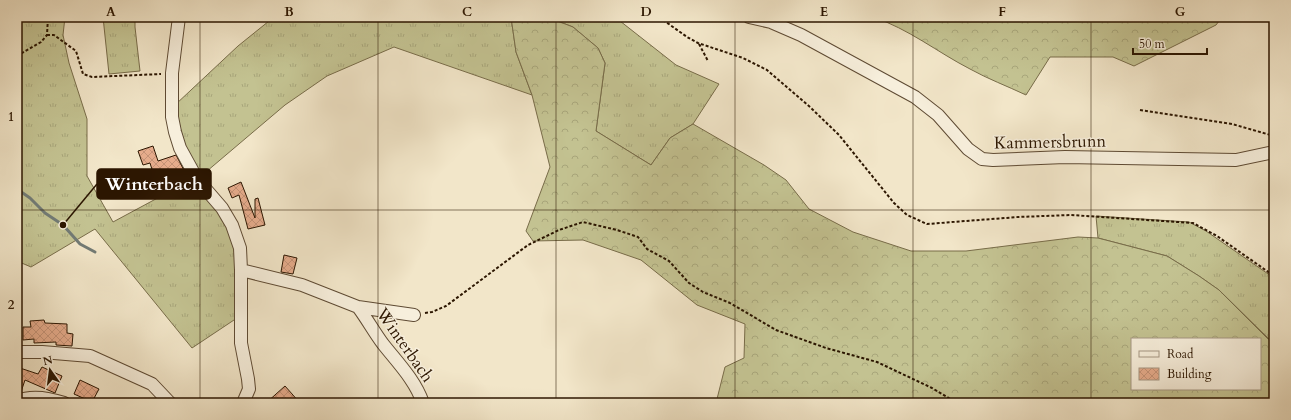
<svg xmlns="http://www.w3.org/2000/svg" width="1291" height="420" font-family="Cardo,serif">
<defs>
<pattern id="grass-tufts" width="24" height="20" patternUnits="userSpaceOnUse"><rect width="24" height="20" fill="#c3c291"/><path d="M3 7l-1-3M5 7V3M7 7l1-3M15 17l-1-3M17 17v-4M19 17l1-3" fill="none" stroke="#a8a67b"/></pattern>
<pattern id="forest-crowns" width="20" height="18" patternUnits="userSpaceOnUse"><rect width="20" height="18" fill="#c3c291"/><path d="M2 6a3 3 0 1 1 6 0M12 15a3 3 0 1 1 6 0" fill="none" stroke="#a8a67b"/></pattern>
<pattern id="building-cross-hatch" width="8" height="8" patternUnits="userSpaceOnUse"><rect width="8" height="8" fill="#e6ac8c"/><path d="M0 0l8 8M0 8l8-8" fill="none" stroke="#c59377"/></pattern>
</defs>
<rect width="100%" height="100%" fill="#f2e6c9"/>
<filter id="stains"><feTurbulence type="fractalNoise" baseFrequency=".005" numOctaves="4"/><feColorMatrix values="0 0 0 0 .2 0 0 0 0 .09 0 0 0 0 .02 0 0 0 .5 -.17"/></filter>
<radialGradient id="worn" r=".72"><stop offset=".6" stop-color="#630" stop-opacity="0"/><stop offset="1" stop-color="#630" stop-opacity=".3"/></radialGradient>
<path fill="url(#grass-tufts)" stroke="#786c49" d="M17,17H65L63,35L69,63L87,119V176L113,222L193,179L219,209L237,248V318L192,348L95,229L31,267L17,261Z
M103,17H135V27L140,71L109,74Z
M274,17H511L516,52L532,95L394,47L327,76L285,105L200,177L186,152L175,105L238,46Z
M547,17H622L620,21L676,65L719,84L693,124L670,138L651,165L596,131L605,63L598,48L573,27Z
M1096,216L1189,222L1206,231L1274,278V341L1269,339L1219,290L1199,276L1167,256L1098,238Z"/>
<path fill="url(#forest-crowns)" stroke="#786c49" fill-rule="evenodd" d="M511,17H547L573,27L598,48L605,63L596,131L651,165L670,138L693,124L764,165L786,180L809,209L853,232L911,251H966L1078,237L1098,238L1167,256L1199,276L1219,290L1268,339L1274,341V403H716L725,367L744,358L745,324L697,305L641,260L583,240L533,241L526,231L550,167L532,95L516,52ZM1132,339H1260V389H1132Z
M873,17H1222L1216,25L1134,66L1113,57H1050L1026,95C1007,86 988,79 970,69C937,52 909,29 873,17Z"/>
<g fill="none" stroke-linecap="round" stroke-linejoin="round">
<path stroke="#727a74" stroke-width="3" d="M17,189L30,198L45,213L63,225L80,244L95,252"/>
</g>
<path fill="url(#building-cross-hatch)" stroke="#2c1601" d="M153,146L158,161L176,155L187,176L173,180L171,171L154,176L150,163L143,165L138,151Z
M241,182L255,218V199L258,198L265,225L248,229L239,195L232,198L228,188Z
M284,255L297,258L293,274L281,272Z
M44,320L45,323L67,324V333L73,334L72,346L56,345V342L34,343V339L23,340V327H31L30,321Z
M17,367L38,374L42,367L62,376L55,393L25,380L21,392L17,393Z
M80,380L99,389L92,402L74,394Z
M285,386L300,403H266Z"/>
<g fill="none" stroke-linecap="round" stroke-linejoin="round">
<g stroke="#5e4a33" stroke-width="14">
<path id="minor" d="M179,17L172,73V117L175,132L180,148L197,179L222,208L232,225L240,248L241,270V343L248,379L249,389L243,403
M749,17L771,22L801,35L915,97L938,115L968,149L982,159L993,160L1065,157L1236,160L1274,152
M241,270L302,285L358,307L414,315
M358,307C367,319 374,332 383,344C398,363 415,380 423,403
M17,352H42L90,356L152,384L170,403
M17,401C32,395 49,398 64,403"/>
</g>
<path stroke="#2c1601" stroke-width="2" stroke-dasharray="3 2" stroke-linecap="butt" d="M659,17L687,37L698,43L743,58L767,70L810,107L839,135L894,203L907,215L927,224L1018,217L1071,215L1193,223L1217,236L1274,276
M47,35H54L76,51L83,74L92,77L161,74
M699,44L708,61
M17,56L41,42L47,35L48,17
M1140,110L1232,124L1274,136
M425,313L432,312L446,306L528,245L559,230L583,222L617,230L638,237L647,249L669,261L689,283L703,292L730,303L776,330L826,348L877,362L932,388L957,403"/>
<use href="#minor" stroke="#f7efdc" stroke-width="12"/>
</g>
<path fill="none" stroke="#2c1601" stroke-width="1" stroke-opacity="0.55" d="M200,17V403M378,17V403M556,17V403M735,17V403M913,17V403M1091,17V403M17,210H1274"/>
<g text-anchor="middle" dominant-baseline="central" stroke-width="3" stroke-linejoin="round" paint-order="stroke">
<g font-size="17" fill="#2c1601" stroke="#f7efdc">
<text transform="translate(1050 142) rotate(-1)">Kammersbrunn</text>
<text transform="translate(405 345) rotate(55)">Winterbach</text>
</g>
</g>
<path fill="none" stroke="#2c1601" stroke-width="1.5" d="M63 225L97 184"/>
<circle fill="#2c1601" stroke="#f7efdc" stroke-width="1.5" cx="63" cy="225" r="4"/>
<rect fill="#2c1601" stroke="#2c1601" stroke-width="1.5" x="97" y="169" width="114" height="30" rx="4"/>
<g font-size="18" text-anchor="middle" font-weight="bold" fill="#fff">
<text x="154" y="190">Winterbach</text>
</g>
<rect width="1291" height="420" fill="none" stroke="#f2e6c9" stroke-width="44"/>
<rect x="1131" y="338" width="130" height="52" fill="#f7efdc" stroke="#a69884"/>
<rect x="1139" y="351" width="20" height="6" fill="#f7efdc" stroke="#a69884"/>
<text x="1167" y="358" font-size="12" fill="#2c1601">Road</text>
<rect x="1139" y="368" width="20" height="12" fill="url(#building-cross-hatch)" stroke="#a69884"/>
<text x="1167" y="378" font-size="12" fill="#2c1601">Building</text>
<g transform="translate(50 370) rotate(346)" stroke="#f7efdc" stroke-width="3" paint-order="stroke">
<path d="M0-3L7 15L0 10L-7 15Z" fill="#2c1601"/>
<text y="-6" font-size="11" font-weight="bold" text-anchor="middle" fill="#2c1601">N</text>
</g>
<path d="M1133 48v6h74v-6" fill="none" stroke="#2c1601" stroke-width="2"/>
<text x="1139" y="48" font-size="12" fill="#2c1601" stroke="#f7efdc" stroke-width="3" paint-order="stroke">50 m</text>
<rect x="22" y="22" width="1247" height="376" fill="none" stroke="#2c1601" stroke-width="1.5"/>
<g font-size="13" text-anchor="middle" font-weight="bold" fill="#2c1601">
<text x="111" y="16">A</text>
<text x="289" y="16">B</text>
<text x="467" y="16">C</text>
<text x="646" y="16">D</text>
<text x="824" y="16">E</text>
<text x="1002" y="16">F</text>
<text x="1180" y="16">G</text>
<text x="11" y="121">1</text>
<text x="11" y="309">2</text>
</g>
<rect width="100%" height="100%" filter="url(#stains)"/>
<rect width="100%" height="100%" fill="url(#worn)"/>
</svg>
